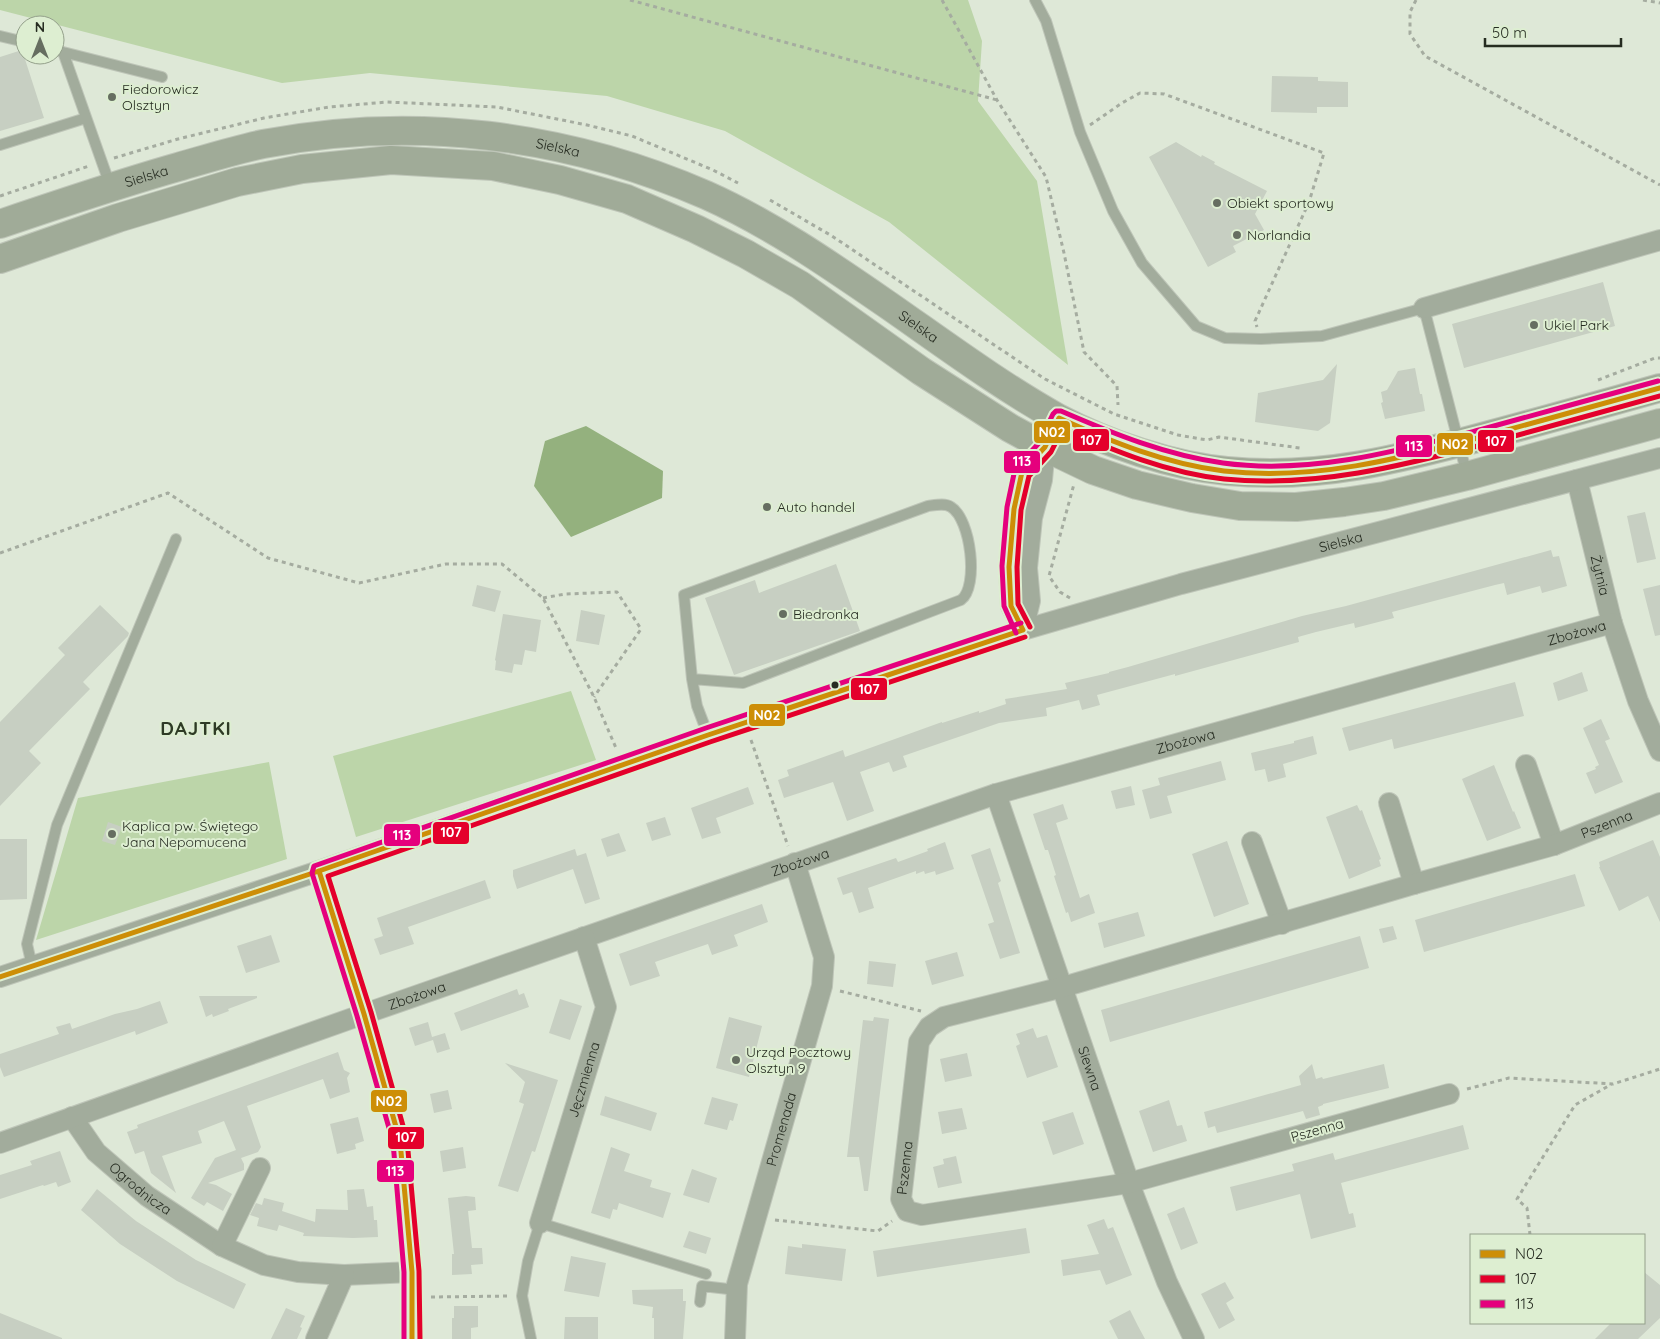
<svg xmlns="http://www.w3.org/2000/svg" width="1660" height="1339" font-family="Quicksand,sans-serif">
<rect width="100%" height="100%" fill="#dee8d7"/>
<path fill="#bcd5a9" d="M0,0H968L982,41L978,101L1037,181L1068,365L889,222L725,131L607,96L370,73L282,83L0,10Z
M571,691L596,760L356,837L333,756Z
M269,762L287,859L36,940L78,798Z"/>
<path fill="#94b17e" d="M586,426L663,471L662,498L571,537L534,486L545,441Z"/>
<path fill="#c7cfc2" d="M22,50L44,118L0,131V57Z
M1272,76L1318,77V81L1348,82V107H1317V113L1271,112Z
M1176,142L1201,157L1202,155L1215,162L1214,164L1267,191L1255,214L1264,230L1233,246L1236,252L1208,267L1149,157Z
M1603,282L1615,326L1464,368L1452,324Z
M1337,364L1330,423L1318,431L1255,422L1258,393L1323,380Z
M1415,368L1420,394H1422L1425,411L1385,419L1381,403L1383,402L1381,392L1387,390L1398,371Z
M1645,512L1656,559L1637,563L1627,516Z
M1551,550L1553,557L1559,556L1567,586L1542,593L1540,586L1507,595L1504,583L1495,585L1392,612L1394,618L1355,628L1354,623L1316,632L1298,637L1299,642L1175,676V674L1097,695L1100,705L1082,710L1079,700L1046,708L1047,716L999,723L903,756L907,767L893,772L889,762L860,772L874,811L847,821L833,782L784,798L778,780L789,776L787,770L804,764L843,750L845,757L942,722V723L979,711V713L1006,704L1005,699L1067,689L1065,683L1109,673V672L1128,667L1302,616L1346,606Z
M836,564L860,631L734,675L705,598L755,580L759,593Z
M477,585L501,591L495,612L472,606Z
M1660,585V635L1655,636L1643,589Z
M100,605L129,633L128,636L83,682L90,689L29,751L41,763L0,806V722L65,655L58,648Z
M581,610L605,615L599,645L576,641Z
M503,614L541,620L536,652L525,650L522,665L514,664L512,673L495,670L496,661L495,660Z
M1582,672L1588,691L1558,701L1553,683Z
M1515,682L1524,716L1394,749L1392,739L1349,751L1342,728Z
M1601,719L1610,739L1605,741L1623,782L1595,794L1586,773L1596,769L1595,767L1599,765L1583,728Z
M1313,736L1317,754L1283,764L1286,777L1268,782L1265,769L1255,771L1251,753L1294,743V741Z
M1221,761L1226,780L1167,796L1172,813L1150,819L1142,790L1160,785L1158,778Z
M1494,765L1513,812L1514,811L1521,828L1487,841L1462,779Z
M1131,786L1135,805L1116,809L1111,791Z
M748,787L754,804L716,818L721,833L702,839L691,808Z
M1063,804L1068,819L1056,823L1080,898L1089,894L1095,913L1071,922L1068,912L1066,913L1054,876L1056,875L1048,850H1045L1033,814Z
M1357,805L1360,811L1362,810L1366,821L1381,859L1379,860L1381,866L1349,879L1326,817Z
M665,817L671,835L652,841L646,823Z
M108,822L122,827L115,845L102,841Z
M619,833L626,851L607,857L601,839Z
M0,839H27V899L0,900Z
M1653,840L1660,857V922L1648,896L1619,911L1599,867H1600L1599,862Z
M1227,841L1249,904L1214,917L1192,854Z
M945,842L954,869L936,875L935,871L925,874L924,871L916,874V871L868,888L874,908L859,913L852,892L843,895L837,878L896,858L898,862L928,851L927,849Z
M990,848L1001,881L998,883L1020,953L1000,959L988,924L994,922L971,855Z
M575,849L577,856L586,853L600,899L585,904L573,869L517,889L513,876V870Z
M1575,874L1585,906L1424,952L1415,920Z
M485,880L491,898L408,927L414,944L380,955L374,939L383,936L377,918Z
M762,904L768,922L734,935L738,946L712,955L708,944L655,962L660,976L630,986L619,954Z
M1138,912L1145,936L1104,948L1098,923Z
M1393,926L1397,939L1383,943L1379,929Z
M271,935L280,962L246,973L237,946Z
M1360,936L1369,968L1110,1042L1101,1010Z
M957,952L964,976L932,985L925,961Z
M869,961L896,964L893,987L867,984Z
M517,989L519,995L524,993L529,1007L461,1031L454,1013Z
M199,996H257V998L228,1009L229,1011L213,1017L212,1014L206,1017Z
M560,999L582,1006L570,1040L549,1033Z
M160,1001L168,1023L136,1035L135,1031L4,1077L0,1067V1054L59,1034L56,1027L70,1023L72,1029L115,1014L137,1009Z
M729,1017L762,1026L749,1077L716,1068Z
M874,1017L889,1019L868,1191H864L859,1157H847L863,1020L873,1021Z
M428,1022L432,1037L445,1033L450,1049L437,1053L433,1040L415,1046L409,1028Z
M1033,1028L1037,1038L1047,1035L1058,1067L1027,1078L1016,1046L1020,1044L1016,1034Z
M338,1052L344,1070L350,1073L347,1078L350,1092L330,1099L323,1079L247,1106L261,1147L258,1152L241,1158L244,1164V1170L208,1183L216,1185L232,1194L223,1211L207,1202L204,1206L191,1198L215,1158L236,1150L224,1121L198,1131L202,1143L162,1156L176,1193L151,1173L144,1151L135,1154L127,1132L138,1128L137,1125Z
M967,1053L972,1076L945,1082L940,1059Z
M505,1063L558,1080L535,1152L532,1151L518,1192L498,1186L524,1104L519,1102L525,1082Z
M1312,1064L1316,1079L1322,1077L1323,1079L1384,1064L1389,1088L1323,1104V1105L1318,1107L1320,1115L1306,1119L1303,1111L1217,1133L1215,1126L1208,1128L1204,1112L1301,1085L1299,1076Z
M448,1090L452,1109L434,1113L430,1094Z
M605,1096L657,1113L651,1131L600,1115Z
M712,1097L738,1104L733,1121L730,1120L727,1130L704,1124Z
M1169,1100L1177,1126L1182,1125L1187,1141L1153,1152L1139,1111Z
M962,1108L967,1129L942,1134L938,1112Z
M1073,1112L1084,1144L1053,1155L1042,1122Z
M358,1117L364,1141L355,1144L356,1149L337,1154L330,1124Z
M1463,1125L1469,1149L1341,1183L1349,1214L1353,1213L1356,1227L1311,1239L1300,1194L1236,1211L1230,1187L1294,1171L1292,1164L1333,1153L1335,1160Z
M463,1147L466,1168L443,1172L440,1151Z
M611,1147L630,1154L624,1171L652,1180L650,1187L671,1193L663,1218L619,1203L617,1210L613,1209L610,1219L591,1213Z
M60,1151L71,1182L58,1187L56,1182L44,1186L43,1185L0,1199V1175L32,1165L30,1161Z
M956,1156L962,1183L938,1188L933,1167L944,1164L943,1159Z
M692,1169L717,1178L709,1203L683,1195Z
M97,1189L136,1221L196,1260L246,1284L234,1309L177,1281L120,1244L81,1210Z
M364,1189L367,1207L373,1206L374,1220H377L378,1237L353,1238L303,1236L304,1233L279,1225L277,1231L257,1226L259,1218L250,1215L256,1203L262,1205L264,1198L284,1203L282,1211L315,1222L316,1209L348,1210L347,1190Z
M466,1196L475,1197L476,1210L468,1211L472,1248H482L483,1264L471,1265L472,1274L452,1275V1254H454L448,1198Z
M1184,1207L1198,1243L1181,1250L1167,1214Z
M1104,1219L1108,1229L1113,1227L1132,1275L1106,1285L1100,1270L1063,1276L1061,1260L1099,1254L1087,1225Z
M1026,1228L1030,1253L877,1277L873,1251Z
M689,1231L711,1238L706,1254L683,1247Z
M802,1244L846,1249L842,1281L785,1274L788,1246L802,1248Z
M571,1256L606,1263L599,1297L564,1291Z
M1644,1272L1660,1285V1318L1638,1339H1595L1611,1323H1644Z
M1225,1282L1234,1298L1226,1303L1235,1320L1219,1329L1201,1294Z
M683,1289V1301H686L683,1339H654V1318H652L653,1307L633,1304L632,1290Z
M454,1306H478V1327L471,1328V1339H452V1318H454Z
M286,1308L305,1316L300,1327L302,1328L297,1339H271Z
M1130,1310L1138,1326L1145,1339H1118L1109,1321Z
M0,1313L62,1338V1339H0Z
M565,1317H598V1339H564Z"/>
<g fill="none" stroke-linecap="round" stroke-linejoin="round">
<g stroke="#bec5b8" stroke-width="12">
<path id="lane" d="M1035,0L1046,21L1080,132L1113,211L1142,263L1196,326L1225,338L1261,339L1322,336L1424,308L1467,475
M0,36L25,42
M55,50L162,77
M63,52L110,185
M0,145L86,118
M692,679L684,595L928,506C936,505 945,503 951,507C971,519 979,587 961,600L743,683L692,679L697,706L708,735
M32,966L27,944L57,825L176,539
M700,1302L702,1286L737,1290
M531,1339L522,1296L528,1261L540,1223L706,1274"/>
</g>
<g stroke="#bec5b8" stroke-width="22">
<g id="street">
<path d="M1424,308L1660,240"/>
<path id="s1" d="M1577,480L1612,623L1638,701L1660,751"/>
<path d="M1023,630L1011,606L1009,567L1014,509L1022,472L1045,447L1059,418"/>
<path d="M1023,630L1030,601L1027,568L1032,518L1042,480L1045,447"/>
<path d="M1526,765L1554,845"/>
<path id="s2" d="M996,794L1129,1183L1167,1282L1194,1339"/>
<path d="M1389,803L1414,884"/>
<path d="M1252,842L1282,924"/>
<path d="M319,871L364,1014L400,1141L412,1272V1339"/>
<path id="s3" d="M0,977L319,871L708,735L1023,630L1181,584L1660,458"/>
<path id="s4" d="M1449,1094L1129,1183L922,1215L907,1211L901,1199L919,1042L929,1027L944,1017L1063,987L1414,884L1554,845L1660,803"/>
<path id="s5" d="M72,1117L96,1152L147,1196L222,1246L264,1265L298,1272L344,1275L412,1272"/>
<path id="s6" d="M0,1143L364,1014L996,794L1612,623"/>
<path id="s7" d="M540,1223L606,1007L584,937"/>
<path d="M222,1246L260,1168"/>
<path d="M316,1339L344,1275"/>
<path id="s8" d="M735,1339L737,1284L822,986L824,957L795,863"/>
</g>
</g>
<g stroke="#bec5b8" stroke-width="30">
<g id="secondary">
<path id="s9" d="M0,224C59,204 118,184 178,167C206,159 234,150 263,144C413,115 566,134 706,195C771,224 830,265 888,305C944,344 999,385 1058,418C1107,444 1172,466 1227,471C1319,480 1401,459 1489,435C1546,420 1603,404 1660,388"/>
<path d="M0,259L118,218L237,182L302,169L391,160L493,166L560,180L627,199L696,229L746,254L800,285L921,371L1010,428L1045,447L1093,470L1137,485L1192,498L1240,506L1296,507L1344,502L1384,496L1467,476L1660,423"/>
</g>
</g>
<path stroke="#a5aca0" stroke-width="3" stroke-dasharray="4 4" stroke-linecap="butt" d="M630,0L997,100
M942,0L997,100L1046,177L1064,253L1084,352L1117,386L1118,405
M1416,0L1410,12V34L1425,56L1660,185
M1643,0L1660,3
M1090,125L1122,103L1140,93L1164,94L1324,153L1309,202L1255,321L1257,327
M114,158L178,139L264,118L329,107L387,102L497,107L587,125L632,136L713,170L738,183
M0,196L89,166
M770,200L832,236L1045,379L1114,414L1178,435L1207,440L1219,437L1300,448
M1598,380L1655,358H1660
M0,553L168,493L268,558L359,583L446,564H502L543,598L594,697L616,748
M543,598L565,594L617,592L641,629L594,697
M1070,598L1060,592L1049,576L1074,484
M751,740L788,846
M840,991L921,1011
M1467,1089L1509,1078L1613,1084L1660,1069
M775,1220L878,1231L892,1221
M1530,1235L1527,1208L1517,1199L1575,1105L1612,1084
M431,1297L509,1296"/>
<use href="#lane" stroke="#a2ac9c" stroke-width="10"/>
<use href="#street" stroke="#a2ac9c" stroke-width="20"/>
<use href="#secondary" stroke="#a0ab98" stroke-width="28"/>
<g stroke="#ddeed1" stroke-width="9">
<path id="bus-1" d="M1023,630L1011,606L1009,567L1014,509L1022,472L1045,447L1059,418C1112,442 1166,464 1224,471C1313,481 1399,459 1485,436C1543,420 1602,404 1660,388
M319,871L364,1014L400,1141L412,1272V1339
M0,977L319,871L708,735L1023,630"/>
</g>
<g stroke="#ddeed1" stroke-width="9">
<path id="bus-2" d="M1030,627L1018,604L1017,567L1021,510L1029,476L1051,452L1063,428C1114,451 1168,473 1224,479C1315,488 1402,466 1489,443C1546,427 1603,412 1660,396
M420,1339L419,1271L407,1140L371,1012L328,876L710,742L1025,637"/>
</g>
<g stroke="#ddeed1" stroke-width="9">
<path id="bus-3" d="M1016,633L1004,606L1002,566L1007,507L1015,469L1039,443L1053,414L1056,411H1061C1114,434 1166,455 1223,463C1311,475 1398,451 1483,429C1541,413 1600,397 1658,381
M404,1339V1272L393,1142L357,1016L312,873L314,866L706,728L1021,623"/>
</g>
<use href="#bus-1" stroke="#cd8e07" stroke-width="5"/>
<use href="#bus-2" stroke="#e4002b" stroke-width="5"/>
<use href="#bus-3" stroke="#e5007d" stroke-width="5"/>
</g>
<g fill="#666e61" stroke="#ddeed1" stroke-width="2">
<circle cx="112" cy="97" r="5"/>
<circle cx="1217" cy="203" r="5"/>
<circle cx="1237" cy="235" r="5"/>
<circle cx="1534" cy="325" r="5"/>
<circle cx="767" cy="507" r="5"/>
<circle cx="783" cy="614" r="5"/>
<circle cx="112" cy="834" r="5"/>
<circle cx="736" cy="1060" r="5"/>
</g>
<circle fill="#262c21" stroke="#ddeed1" stroke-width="2" cx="835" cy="685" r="4.5"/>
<g text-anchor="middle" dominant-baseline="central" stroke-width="4" stroke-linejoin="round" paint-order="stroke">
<g font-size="14" fill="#262c21" stroke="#ddeed1" text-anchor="start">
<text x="122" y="89">Fiedorowicz<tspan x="122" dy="16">Olsztyn</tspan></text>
<text x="1227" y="203">Obiekt sportowy</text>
<text x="1247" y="235">Norlandia</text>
<text x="1544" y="325">Ukiel Park</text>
<text x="777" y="507">Auto handel</text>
<text x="793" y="614">Biedronka</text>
<text x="122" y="826">Kaplica pw. Świętego<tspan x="122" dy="16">Jana Nepomucena</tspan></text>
<text x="746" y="1052">Urząd Pocztowy<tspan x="746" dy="16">Olsztyn 9</tspan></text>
</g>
<g font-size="14" fill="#262c21" stroke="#ddeed1">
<text stroke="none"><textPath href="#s9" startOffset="572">Sielska</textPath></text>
<text stroke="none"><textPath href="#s9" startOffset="154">Sielska</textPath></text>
<text stroke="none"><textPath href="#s9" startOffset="978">Sielska</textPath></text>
<text stroke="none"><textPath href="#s3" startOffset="1410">Sielska</textPath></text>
<text stroke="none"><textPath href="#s1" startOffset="98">Żytnia</textPath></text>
<text stroke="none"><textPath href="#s6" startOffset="1658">Zbożowa</textPath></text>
<text stroke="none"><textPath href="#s6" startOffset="1252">Zbożowa</textPath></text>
<text stroke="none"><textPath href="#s4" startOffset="1455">Pszenna</textPath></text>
<text stroke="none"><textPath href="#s6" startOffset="848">Zbożowa</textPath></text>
<text stroke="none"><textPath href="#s6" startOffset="442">Zbożowa</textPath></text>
<text stroke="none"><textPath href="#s2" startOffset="290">Siewna</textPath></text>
<text stroke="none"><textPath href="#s7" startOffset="150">Jęczmienna</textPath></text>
<text stroke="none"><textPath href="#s8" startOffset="216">Promenada</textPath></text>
<text transform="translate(1317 1130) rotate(-16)">Pszenna</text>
<text stroke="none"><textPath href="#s4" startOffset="602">Pszenna</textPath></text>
<text stroke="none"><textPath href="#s5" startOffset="100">Ogrodnicza</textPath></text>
</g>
<g font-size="19" font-weight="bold" letter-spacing="1" fill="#2e3b25" stroke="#ddeed1">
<text x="196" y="728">DAJTKI</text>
</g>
</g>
<g stroke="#ddeed1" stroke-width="2">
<rect x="1033" y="420" width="38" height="24" rx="5" fill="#cd8e07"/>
<rect x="1072" y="428" width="38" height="24" rx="5" fill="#e4002b"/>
<rect x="1477" y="429" width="38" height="24" rx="5" fill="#e4002b"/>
<rect x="1436" y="432" width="38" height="24" rx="5" fill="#cd8e07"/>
<rect x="1395" y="434" width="38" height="24" rx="5" fill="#e5007d"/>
<rect x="1003" y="450" width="38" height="24" rx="5" fill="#e5007d"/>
<rect x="850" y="677" width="38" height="24" rx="5" fill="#e4002b"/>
<rect x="748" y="703" width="38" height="24" rx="5" fill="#cd8e07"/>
<rect x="432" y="821" width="38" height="24" rx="5" fill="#e4002b"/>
<rect x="383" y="823" width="38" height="24" rx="5" fill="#e5007d"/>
<rect x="370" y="1089" width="38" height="24" rx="5" fill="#cd8e07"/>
<rect x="387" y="1126" width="38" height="24" rx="5" fill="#e4002b"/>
<rect x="376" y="1159" width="39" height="24" rx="5" fill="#e5007d"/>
</g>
<g font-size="14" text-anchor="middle" font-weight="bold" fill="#fff">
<text x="1052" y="437">N02</text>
<text x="1091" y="445">107</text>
<text x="1496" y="446">107</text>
<text x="1455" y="449">N02</text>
<text x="1414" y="451">113</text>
<text x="1022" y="466">113</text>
<text x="869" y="694">107</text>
<text x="767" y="720">N02</text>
<text x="451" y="837">107</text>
<text x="402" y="840">113</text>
<text x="389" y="1106">N02</text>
<text x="406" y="1142">107</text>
<text x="395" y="1176">113</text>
</g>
<rect x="1470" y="1234" width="175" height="90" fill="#ddeed1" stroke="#94a08b"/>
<rect x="1480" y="1250" width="25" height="8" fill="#cd8e07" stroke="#94a08b"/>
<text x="1515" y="1259" font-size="15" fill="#262c21">N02</text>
<rect x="1480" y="1275" width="25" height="8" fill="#e4002b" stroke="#94a08b"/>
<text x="1515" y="1284" font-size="15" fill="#262c21">107</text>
<rect x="1480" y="1300" width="25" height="8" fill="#e5007d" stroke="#94a08b"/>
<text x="1515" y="1309" font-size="15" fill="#262c21">113</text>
<g transform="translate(40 40)"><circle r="24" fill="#ddeed1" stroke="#94a08b"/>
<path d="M0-4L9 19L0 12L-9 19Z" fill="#666e61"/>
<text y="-8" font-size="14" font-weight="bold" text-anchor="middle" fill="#262c21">N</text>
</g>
<path d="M1485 38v8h136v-8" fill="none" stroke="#262c21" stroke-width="2.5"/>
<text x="1492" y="38" font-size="15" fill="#262c21" stroke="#ddeed1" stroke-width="4" paint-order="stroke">50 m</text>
</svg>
